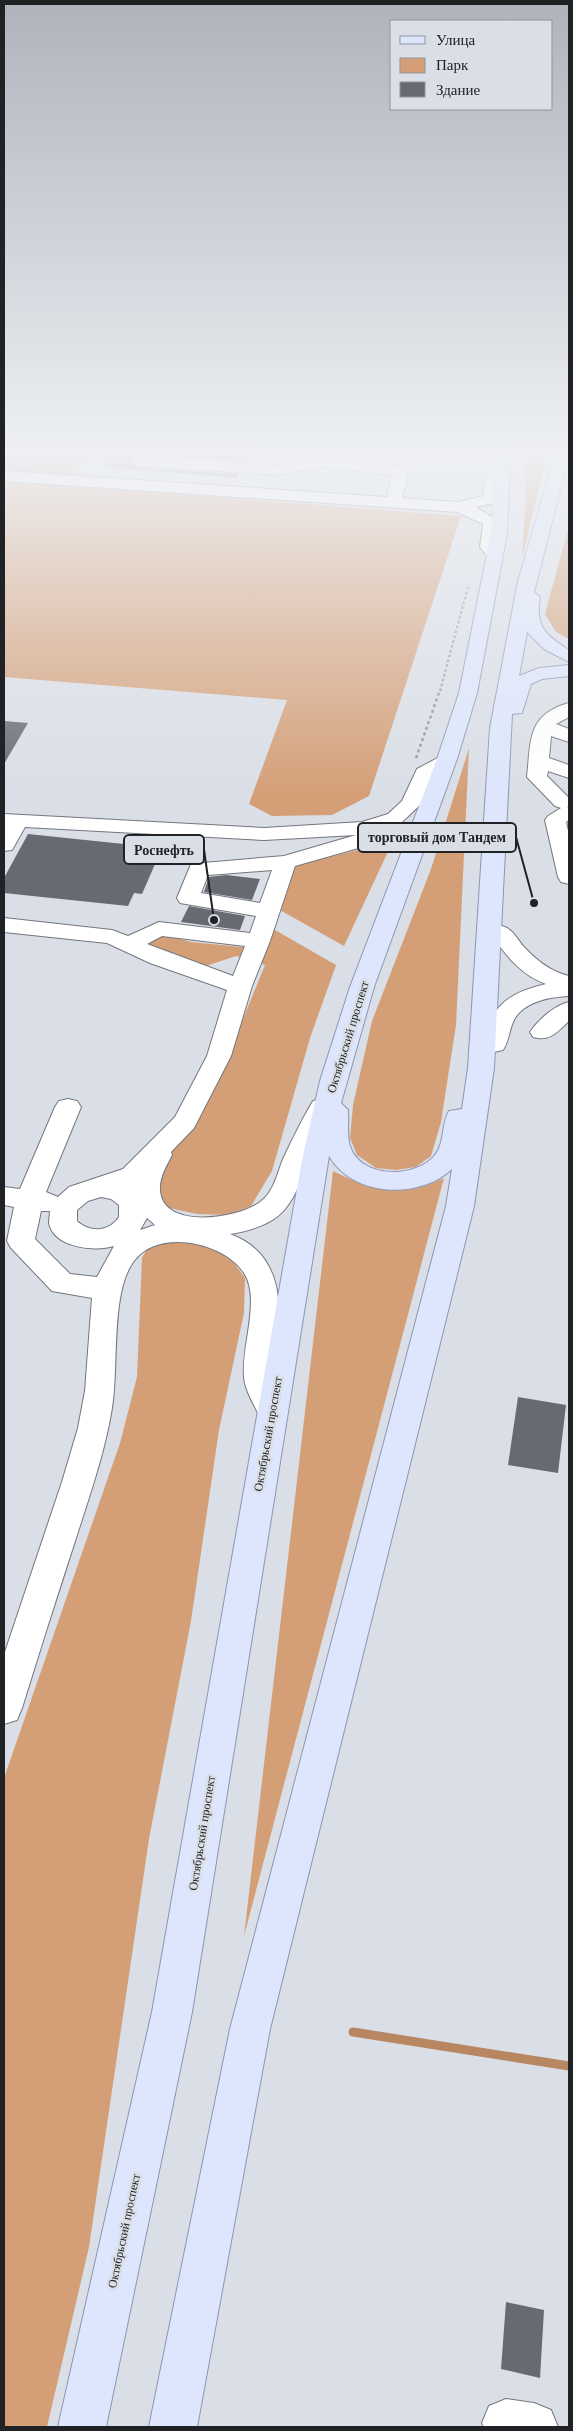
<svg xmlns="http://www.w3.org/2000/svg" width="573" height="2431" font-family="'Times New Roman',serif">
<rect width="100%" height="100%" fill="#dadee6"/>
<path fill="#d49f77" d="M4,455H90L66,485L461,516L369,796L332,815L272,816L249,804L287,700L4,677Z
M524,455H547L522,558L526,496Z
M569,526V639L556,632L545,614Z
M469,748L456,1025L441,1122L431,1156L416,1167L396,1170L376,1168L357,1155L350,1138L353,1105L372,1021L431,869Z
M393,841L344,946L278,909L294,866Z
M268,926L336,965L310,1038L272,1171L251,1206L227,1215L197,1214L169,1208L153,1196L168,1157L194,1123L221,1073L265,965L236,956L206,966L140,946L160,933L191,942L252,948Z
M333,1171C374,1191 401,1199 444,1178L244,1936Z
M165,1239H182L207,1246L232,1260L245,1278L244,1313L219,1430L191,1621L149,1839L89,2247L47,2427H4V1778L120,1443L137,1377L142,1258L147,1249Z"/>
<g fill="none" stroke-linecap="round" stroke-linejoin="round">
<path stroke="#b88661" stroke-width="4" d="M4,470L56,473"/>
<path stroke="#b88661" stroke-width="9" d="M353,2032L569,2066"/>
</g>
<path fill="#676a71" d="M103,455H129L132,465L139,468L239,474L237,478L103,467Z
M153,455H249L246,461Z
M4,721L28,723L4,764Z
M28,834L162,848L142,894L134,893L128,906L4,893V878Z
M226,875L260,879L252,900L204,892L209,877Z
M189,906L245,916L240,930L181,922Z
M518,1397L566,1405L558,1473L508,1465Z
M506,2302L544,2310L540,2378L501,2369Z"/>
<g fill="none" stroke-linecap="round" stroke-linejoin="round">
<g stroke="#73767d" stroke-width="2">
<path id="minor" d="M131,455L278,465L323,457L401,466L409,471L402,498L458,502L484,496C485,480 486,459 508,465L511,468L501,476L500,499L498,502L476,507L499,522L496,546L503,554L501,558C491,560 485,555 480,547L483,524L457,512L4,481V471L387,497L392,475L323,467L278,475L139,466L134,464L130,457Z
M569,703V717L556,724L569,729V742L551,736L549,758L569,765V778L548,771L547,776L569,798V806L567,807L569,808V820L566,822L569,835V884L561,882L558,877L545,820L548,816L561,808L555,806L527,777C531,741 527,714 569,703Z
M447,753L454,755L457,759L433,776L421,804L402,822L371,832L379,838L376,843L295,866L270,941L252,986L231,1056L194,1128L171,1152L172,1155C167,1165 160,1176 160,1187C158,1231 238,1219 260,1202C274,1192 277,1174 283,1159C292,1140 302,1119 313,1101L322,1099L331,1101L335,1107C327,1124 318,1141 310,1159C290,1207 286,1224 230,1234C246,1240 260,1250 268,1265C290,1305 268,1337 274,1378C276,1389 283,1400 287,1410L283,1419L272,1422L261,1419C255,1406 245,1391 244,1377C241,1347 261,1299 244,1273C224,1242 158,1228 134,1261C110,1292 119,1368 112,1408C105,1452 90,1494 77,1535C58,1593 40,1650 22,1708L17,1720L4,1724V1655L62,1482L78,1428L85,1391L92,1298L52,1291L11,1248L7,1241L14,1207L4,1205V1187L20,1189L55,1107L59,1101L68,1099L77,1101L81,1107L46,1192L58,1197L69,1187L123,1169L175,1117L207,1056L227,990L150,963L107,943L4,932V918L112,930L128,936L159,922L250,933L256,916L180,903L177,898L191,864L284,856L356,835L264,840L25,827L12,850L4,851V814L264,828L362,822L388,814L402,801L417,769ZM272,870L260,903L201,893L208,875ZM162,936L245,946L233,976L147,944ZM101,1197L111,1199L119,1205V1217C109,1232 90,1233 77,1221V1210L88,1201ZM41,1211H50C50,1214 49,1219 49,1223C54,1248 95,1252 114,1246L97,1277L70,1274L35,1239ZM147,1218L155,1225L140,1230Z
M502,926C513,929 516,938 524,947C536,960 551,972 569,976V996C550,997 524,1001 514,1020C509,1030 509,1041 503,1050L494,1052L485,1050L482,1044C492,1006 507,993 546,984C521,975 505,955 491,933L494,928Z
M569,1002V1021C557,1032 550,1042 533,1037L530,1032C538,1020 555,1005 569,1002Z
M506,2399L534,2403L551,2410L558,2427H484L482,2423L489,2406Z"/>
</g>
<g stroke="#8c96b1" stroke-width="2">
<path id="major" d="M496,455H510L507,534L477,693L457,759L374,987L341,1103L348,1110C349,1122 346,1137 351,1149C364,1179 417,1178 435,1155C445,1143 441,1124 449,1111L462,1109L468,1068L490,728L518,581L555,455H569L534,592L540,597C535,626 545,635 569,650V662L544,649L527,632L519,676L539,668L569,665V676L542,679L531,684L522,713L512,714L494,1068L474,1206L270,2029L197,2427H149L230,2029L446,1206L452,1169C419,1200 353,1197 329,1156L192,2012L106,2427H58L152,2012L303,1155L320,1081L350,987L437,759L459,693L491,534Z"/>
</g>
<path stroke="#93969c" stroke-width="2" stroke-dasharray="2.5 2.5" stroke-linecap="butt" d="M53,455L54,458L66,464
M4,458L17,459
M440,691L468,587"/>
<path stroke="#93969c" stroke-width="2.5" stroke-dasharray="3 3" stroke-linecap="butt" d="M416,758L440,690"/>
<use href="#minor" fill="#fff" fill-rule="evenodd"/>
<use href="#major" fill="#dde6fd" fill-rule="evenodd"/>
</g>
<linearGradient id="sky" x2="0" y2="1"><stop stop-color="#afb3bc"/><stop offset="0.57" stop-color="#eef0f4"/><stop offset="1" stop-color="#eef0f4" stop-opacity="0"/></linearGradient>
<rect width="573" height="795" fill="url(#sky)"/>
<g text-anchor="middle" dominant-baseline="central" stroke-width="5" stroke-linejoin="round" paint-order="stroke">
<g font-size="12" fill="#212225" stroke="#dadee6">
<text transform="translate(348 1037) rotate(-73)">Октябрьский проспект</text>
<text transform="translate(268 1434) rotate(-80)">Октябрьский проспект</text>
<text transform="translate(202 1833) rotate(-81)">Октябрьский проспект</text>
<text transform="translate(124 2231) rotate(-78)">Октябрьский проспект</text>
</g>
</g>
<path fill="none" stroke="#212225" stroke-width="2" d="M534 903L516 837M214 920L204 850"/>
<g fill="#212225" stroke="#dadee6" stroke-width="2">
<circle cx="534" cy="903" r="5"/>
<circle cx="214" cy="920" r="5"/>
</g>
<g fill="#dadee6" stroke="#212225" stroke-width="2">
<rect x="358" y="823" width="158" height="29" rx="5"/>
<rect x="124" y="835" width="80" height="29" rx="5"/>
</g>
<g font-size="14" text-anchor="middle" font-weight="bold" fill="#212225">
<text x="437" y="842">торговый дом Тандем</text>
<text x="164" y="855">Роснефть</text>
</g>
<rect width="573" height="2431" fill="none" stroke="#212225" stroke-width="10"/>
<rect x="390" y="20" width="162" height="90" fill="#dadee6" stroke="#909399"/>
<rect x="400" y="36" width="25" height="8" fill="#dde6fd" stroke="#909399"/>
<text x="436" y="45" font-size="15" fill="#212225">Улица</text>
<rect x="400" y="58" width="25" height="15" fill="#d49f77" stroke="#909399"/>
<text x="436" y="70" font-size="15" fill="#212225">Парк</text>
<rect x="400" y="82" width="25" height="15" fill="#676a71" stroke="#909399"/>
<text x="436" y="95" font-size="15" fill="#212225">Здание</text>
</svg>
